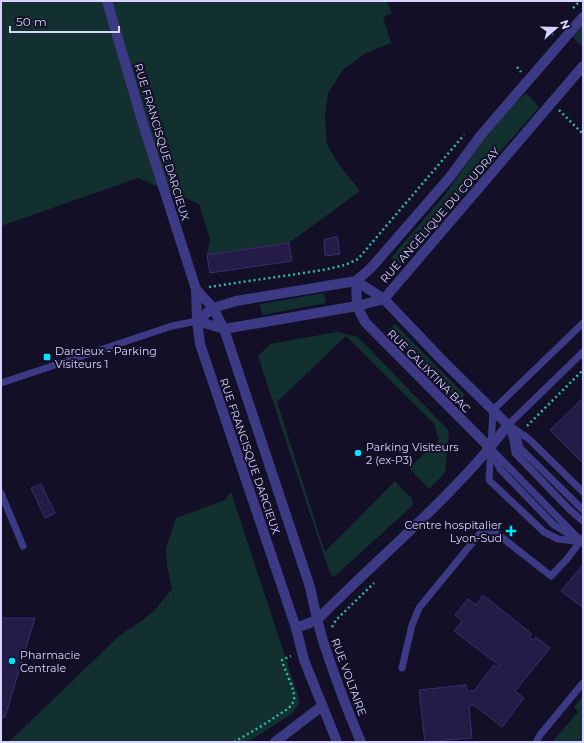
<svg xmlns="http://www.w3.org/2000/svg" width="584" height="743" font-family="Montserrat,sans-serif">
<rect width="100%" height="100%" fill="#130f26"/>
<path fill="#12302f" d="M1,1H390L387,2L392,13L383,17L391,43L366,53L343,70L328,93L325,118L327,144L337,162L360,191L289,243L207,255L210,239L199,204L138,178L1,226Z
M583,25V47L573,37Z
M526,93L539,107L400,267L391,258L447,192L481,143L512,106Z
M324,293L326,303L262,315L260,304Z
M395,324L465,395L459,401L388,330Z
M337,332L358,337L449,431L445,473L429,489L409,468L439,440L434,424L346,336L277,402L325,552L395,481L412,499L413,505L334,577L330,574L258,356L270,344Z
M231,492L300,702L293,713L248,742H9L120,635L137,624L153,612L172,589L167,565L166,548L176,518L225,500Z
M583,696V742H552L578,712L574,707Z"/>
<path fill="#241b47" stroke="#3b2d73" d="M337,236L340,254L325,256L324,240Z
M289,243L292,261L210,273L207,255Z
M583,398V463L550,430Z
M41,484L55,513L45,518L31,488Z
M583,565V605L582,607L561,591Z
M483,595L532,634L529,637L533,640L536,637L550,648L515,691L524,698L502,727L474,705L469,706L472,738L425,742L419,690L466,685L467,691H474L494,665L498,668L500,666L454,631L462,621L455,615L468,599L476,605Z
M1,618H35L5,717L1,718Z"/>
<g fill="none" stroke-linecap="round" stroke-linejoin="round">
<path stroke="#2fb8b0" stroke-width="2.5" stroke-dasharray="2 3" stroke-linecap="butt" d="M573,8L580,1
M548,30L554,35
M517,67L521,72
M559,110L583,134
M209,287L323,270L345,265L358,259L464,135
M527,426L583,370
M332,627L336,620L374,583
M234,742L260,727L289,708C291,705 293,703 294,700C296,690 284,670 282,660L291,656"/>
<path stroke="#3d3a85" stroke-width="7" d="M583,323L493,410L489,480L544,532L558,539L583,542
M1,383L172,326L197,321
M508,425L513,440L515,453L569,509L583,521
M508,425L583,352
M513,428L529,439L583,492
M514,433L517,436L520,448L583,510
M493,451L577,537
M492,452L500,469L554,525L577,539
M1,493L23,546
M402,668L412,625L419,608L482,531L487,530L495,532L551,576L567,559L583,538
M536,742L540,735L583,683"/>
<path stroke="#3d3a85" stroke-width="10" d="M356,281L357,306L365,322L490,448
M296,628L317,620C381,555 453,497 508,425L441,359L384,299L356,281
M275,742L322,706"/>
<path stroke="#3d3a85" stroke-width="10" d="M107,1L143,124L196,289L197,321L200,344L296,628L304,660L337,742
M196,289L213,308L224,329L310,587C314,606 318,625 324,644C335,677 347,710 361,742
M197,321L213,308L236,301L356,281L371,268L450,177L481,135L583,17
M197,321L224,329L357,306L384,299L583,66"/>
</g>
<g fill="#00e5ff" stroke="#130f26" stroke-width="1.5">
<rect x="43" y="353" width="8" height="8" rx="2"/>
<circle cx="358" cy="453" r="4"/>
<path d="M509 525h4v4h4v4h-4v4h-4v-4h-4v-4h4z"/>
<circle cx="12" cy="661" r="4"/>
</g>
<g text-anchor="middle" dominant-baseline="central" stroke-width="4" stroke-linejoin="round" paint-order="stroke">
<g font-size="11" fill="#d9d4ff" stroke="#130f26">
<text transform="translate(162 142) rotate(73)">RUE FRANCISQUE DARCIEUX</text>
<text transform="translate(440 215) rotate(-49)">RUE ANGÉLIQUE DU COUDRAY</text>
<text transform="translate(429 371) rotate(45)">RUE CALIXTINA BAC</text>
<text transform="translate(250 456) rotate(71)">RUE FRANCISQUE DARCIEUX</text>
<text transform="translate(349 677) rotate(70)">RUE VOLTAIRE</text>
</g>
<g font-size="11" fill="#d9d4ff" stroke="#130f26" text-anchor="start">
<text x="55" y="351">Darcieux - Parking<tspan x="55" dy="13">Visiteurs 1</tspan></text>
<text x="366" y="447">Parking Visiteurs<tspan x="366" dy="13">2 (ex-P3)</tspan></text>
<text x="502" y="525" text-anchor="end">Centre hospitalier<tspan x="502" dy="13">Lyon-Sud</tspan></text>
<text x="20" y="655">Pharmacie<tspan x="20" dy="13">Centrale</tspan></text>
</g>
</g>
<rect width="584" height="743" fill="none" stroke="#d9d4ff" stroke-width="4"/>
<g transform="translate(556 28) rotate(70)" stroke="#130f26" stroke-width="3" paint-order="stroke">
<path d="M0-3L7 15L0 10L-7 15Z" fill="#d9d4ff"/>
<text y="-6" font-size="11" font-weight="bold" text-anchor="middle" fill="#d9d4ff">N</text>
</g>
<path d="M10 26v6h109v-6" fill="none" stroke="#d9d4ff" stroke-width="2"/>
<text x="16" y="26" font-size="12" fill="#d9d4ff" stroke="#130f26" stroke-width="3" paint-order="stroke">50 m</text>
</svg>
